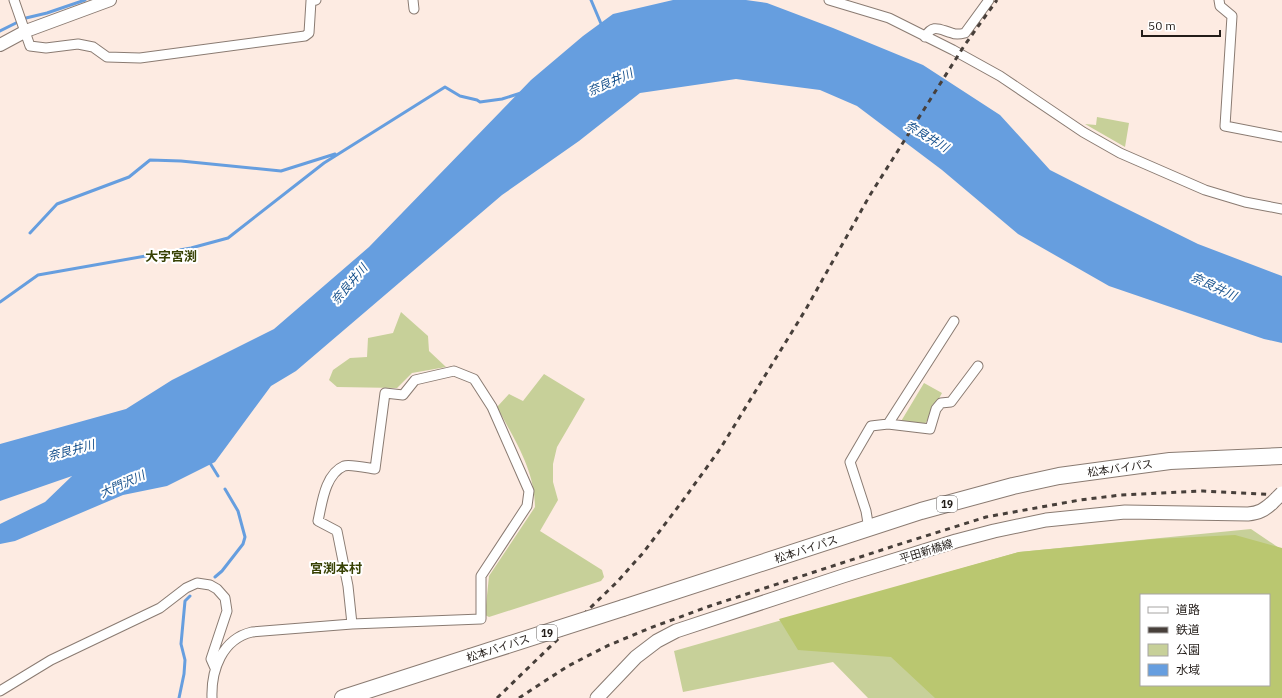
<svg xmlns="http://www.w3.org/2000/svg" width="1282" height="698" font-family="'IBM Plex Sans','Noto Sans JP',sans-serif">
<rect width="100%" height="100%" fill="#fdebe2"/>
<path fill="#c7d099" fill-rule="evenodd" d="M1097,117L1129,123L1125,147L1085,124L1096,125Z
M401,312L428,336L429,351L446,367L412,373L397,388L337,387L329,380L333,370L350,358L367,357L368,338L393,333Z
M544,374L585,399L557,447L553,464V482L558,500L540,531L602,570L604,577L601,581L489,617L485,615L489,576L535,507C535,470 514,439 497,407L509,394L523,401Z
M924,383L942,393L925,424L900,423Z
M1251,529L1282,550V698H868L833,662L683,692L674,651L1019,552ZM1141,595H1269V685H1141Z"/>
<path fill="#bac770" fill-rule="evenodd" d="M1235,535L1282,548V698H935L891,657L798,650L779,619L1019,552L1155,539ZM1141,595H1269V685H1141Z"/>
<path fill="#669edf" d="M673,0H746L767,3L833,28L923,65L1000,115L1050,170L1113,202L1198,244L1282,276V343L1264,339L1109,286L1018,234L942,170L857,106L820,90L736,79L640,93L579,141L502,195L296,371L271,386L215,462L167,486L123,495L15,541L0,544V524L45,502L72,476L0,501V444L126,409L172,380L274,329L369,247L531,80L583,36L613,14Z"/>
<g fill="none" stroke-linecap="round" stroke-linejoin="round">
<path stroke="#669edf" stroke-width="3" d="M591,0L602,26
M0,31L26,18L47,13L85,0
M30,233L57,204L129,177L150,160L181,161L281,171L335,154
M0,302L38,275L191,248L228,238L324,163L445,87L460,96L477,100L480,102L502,99L521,93
M210,463L218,476
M215,577L222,571L243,544L245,537L238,511L225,489
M179,698L184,674L185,660L181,644L185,601L190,596"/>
<g stroke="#8a7b72" stroke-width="11">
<path id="minor" d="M14,0L30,46L46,48L78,44L93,47L107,57L140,58L305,36L309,33L311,1L316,0
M413,0L414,9
M829,0L889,18L953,50L1000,76L1083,132L1120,153L1205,190L1245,202L1282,209
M1219,0L1220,6L1232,16L1225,126L1282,137
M925,37C933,23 940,30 952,33C956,35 961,34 965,33L989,0
M888,424L930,429L936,409L941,403L951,402L978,366
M869,529L866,511L850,462L871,426L888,424L954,321
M0,691L51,660L160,608L186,588L197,583L210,585L217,589L225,598L227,611L211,659L215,668
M212,698C211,670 222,639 252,632L352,624L481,619V576L527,506L529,491L492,407L474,379L454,371L415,380L403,395L385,393L375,469C368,468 350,464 344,466C325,474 322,503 318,521L337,531L348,586L352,624"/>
</g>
<g stroke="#8a7b72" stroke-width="14">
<path id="tertiary" d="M0,45L26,31L110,0"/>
</g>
<g stroke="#8a7b72" stroke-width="15">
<path id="secondary" d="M597,698L636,657L657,641L676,631L843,576L956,541L994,531L1046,520L1125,512L1248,514C1259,513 1264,510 1272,503"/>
</g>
<g stroke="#8a7b72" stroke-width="18">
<path id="trunk" d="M623,608L921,511L1013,486L1059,476L1170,461L1282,456
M343,698L470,657"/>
</g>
<use href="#minor" stroke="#fff" stroke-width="9"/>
<use href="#tertiary" stroke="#fff" stroke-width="12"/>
<use href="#secondary" stroke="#fff" stroke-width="13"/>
<use href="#trunk" stroke="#fff" stroke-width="16"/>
<path stroke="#473f3a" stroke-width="3" stroke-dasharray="5 5" stroke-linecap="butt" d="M497,698L617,582L643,553L684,499L720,449L806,309L870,195L964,46L997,0
M519,698L568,666L607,646L650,628L710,606L897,545L986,517L1080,500L1121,495L1203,491L1282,495"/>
<g stroke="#8a7b72" stroke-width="15" stroke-linecap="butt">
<path id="secondary-bridge" d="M1272,503L1282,493"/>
</g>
<g stroke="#8a7b72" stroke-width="18" stroke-linecap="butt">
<path id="trunk-bridge" d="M470,657L623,608"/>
</g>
<use href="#secondary-bridge" stroke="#fff" stroke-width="13"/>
<use href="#trunk-bridge" stroke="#fff" stroke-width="16"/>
</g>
<g text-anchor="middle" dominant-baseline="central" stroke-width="4" stroke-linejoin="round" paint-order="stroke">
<g fill="#fff" stroke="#65615e" stroke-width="1">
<rect x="937" y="496" width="20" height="16" rx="3"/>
<rect x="537" y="625" width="20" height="16" rx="3"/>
</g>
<g font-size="10" font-weight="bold" fill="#231d19">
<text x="947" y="504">19</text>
<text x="547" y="633">19</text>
</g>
<g font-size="11" fill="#231d19" stroke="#fff">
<text transform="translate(1120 468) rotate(-8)">松本バイパス</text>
<text transform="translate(806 549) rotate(-18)">松本バイパス</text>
<text transform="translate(926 551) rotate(-17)">平田新橋線</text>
<text transform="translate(498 648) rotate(-18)">松本バイパス</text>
</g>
<g font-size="12" font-style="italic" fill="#18528d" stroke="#fff">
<text transform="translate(610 82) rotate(-24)">奈良井川</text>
<text transform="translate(927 136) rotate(31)">奈良井川</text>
<text transform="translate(349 284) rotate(-50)">奈良井川</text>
<text transform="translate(1214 286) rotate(25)">奈良井川</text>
<text transform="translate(71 450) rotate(-15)">奈良井川</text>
<text transform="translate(122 484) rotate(-24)">大門沢川</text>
</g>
<g font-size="13" font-weight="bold" fill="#374104" stroke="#fff">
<text x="171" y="256">大字宮渕</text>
<text x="336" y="568">宮渕本村</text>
</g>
</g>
<rect x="1140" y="594" width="130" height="92" fill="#ffffff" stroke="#a7a5a3"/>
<rect x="1148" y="607" width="20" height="6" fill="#ffffff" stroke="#a7a5a3"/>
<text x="1176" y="614" font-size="12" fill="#231d19">道路</text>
<rect x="1148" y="627" width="20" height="6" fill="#473f3a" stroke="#a7a5a3"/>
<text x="1176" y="634" font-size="12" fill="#231d19">鉄道</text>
<rect x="1148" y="644" width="20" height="12" fill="#c7d099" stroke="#a7a5a3"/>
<text x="1176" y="654" font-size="12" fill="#231d19">公園</text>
<rect x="1148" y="664" width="20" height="12" fill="#669edf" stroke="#a7a5a3"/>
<text x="1176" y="674" font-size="12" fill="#231d19">水域</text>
<path d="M1142 30v6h78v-6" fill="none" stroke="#231d19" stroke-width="2"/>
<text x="1148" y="30" font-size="12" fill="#231d19" stroke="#ffffff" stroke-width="3" paint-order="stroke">50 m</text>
</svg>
